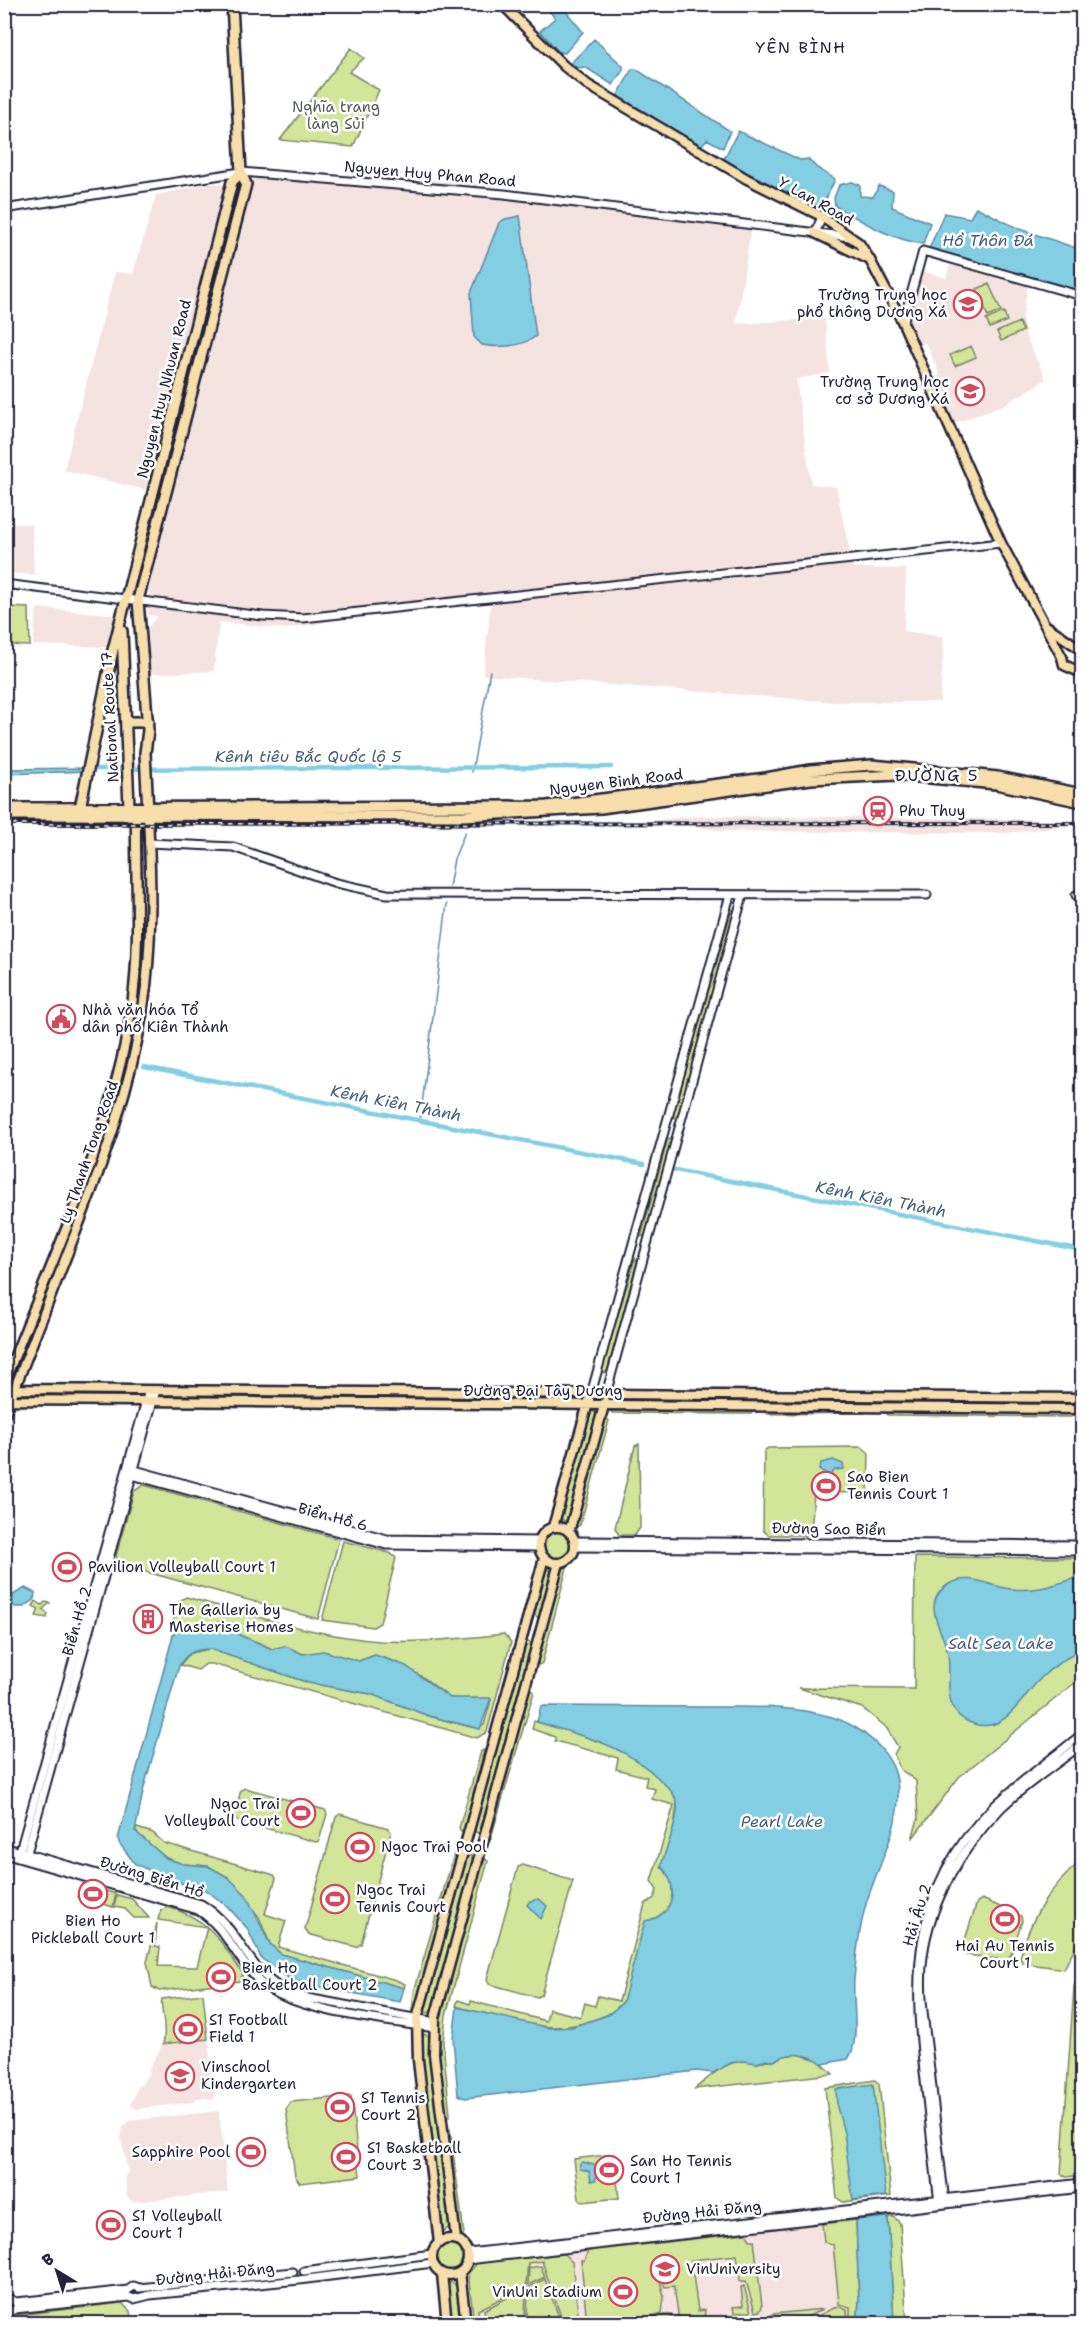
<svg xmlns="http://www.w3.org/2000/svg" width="1087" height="2328" font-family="'Shantell Sans',sans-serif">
<rect width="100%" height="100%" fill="#fff"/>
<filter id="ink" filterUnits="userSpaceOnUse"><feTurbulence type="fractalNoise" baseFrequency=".0167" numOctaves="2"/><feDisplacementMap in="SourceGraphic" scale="12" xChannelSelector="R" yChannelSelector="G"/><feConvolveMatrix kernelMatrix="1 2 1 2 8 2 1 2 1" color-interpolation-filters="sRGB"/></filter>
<g filter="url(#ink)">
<path fill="#f4e3e0" d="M255,170L472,183L751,229L736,324L825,318L830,373L796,379L811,484L836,487L853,568L906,569L904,631L944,637L940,702H835L483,675L492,592L286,629L219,622L214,671L150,674L148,627L158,616L148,615L150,578L171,496L64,470L115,272L133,274L156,195L212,183L252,189Z
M950,265L1028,285L1022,319L1026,337L1046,379L1006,404L955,423L934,378L940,375L926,343L916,347L906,323L922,271L946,278Z
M5,522L32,525L34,575L5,573Z
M37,608L110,614L115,619L109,647L33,645Z
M711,816L1029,819L1066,821V826L1006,833L724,831L680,824H645V822L683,817Z
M208,2039L214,2100L205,2098L196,2099L195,2102L136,2109L130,2105L138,2086L141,2085L149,2073V2069L163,2044Z
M219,2111L228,2192L133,2202L127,2197L125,2177L128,2172L121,2139L123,2127L129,2121Z
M856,2220L857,2323H474L468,2274L477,2263Z"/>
<path fill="#d3e599" stroke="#7a846a" stroke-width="1.5" d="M351,48L364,58L349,72L379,90L353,147L280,140Z
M989,284L1001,311L988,317L977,289Z
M1004,312L1007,321L990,328L986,320Z
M1019,322L1023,331L1001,341L997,332Z
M971,346L976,357L955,366L950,355Z
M5,592H9V607L29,608L30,646L5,645Z
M732,909L735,913L678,1116L674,1118L673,1115Z
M668,1138L671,1141L645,1235L641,1237Z
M635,1258L637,1262L607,1371L604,1373L602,1370Z
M29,1393H135L136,1395L132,1398L30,1397Z
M160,1394L578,1398L579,1399L160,1397Z
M613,1398L864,1400V1402L862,1404L613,1401Z
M884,1400L1073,1401L1074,1403L1071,1406L887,1404Z
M610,1409L752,1410L753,1411L751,1414L612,1413Z
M767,1409L863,1411L864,1413L768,1414L765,1412Z
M592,1410L598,1416L568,1520L564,1521L560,1517L589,1412Z
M885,1411L1073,1413L1074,1415L1071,1417L887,1415Z
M607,1418L609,1421L580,1525L577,1527L575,1525L604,1420Z
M639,1444L640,1528L635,1535H619L615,1528L635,1446Z
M862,1447L869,1453L868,1493L814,1492L811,1535H768L763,1530L764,1451L768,1448Z
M144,1485L339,1539L318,1619L121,1565L116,1556L134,1491Z
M542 1545a14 14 0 1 1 28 0a14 14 0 1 1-28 0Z
M343,1541L390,1553L396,1558L380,1623L373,1627L322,1620Z
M915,1557L1082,1558V1677L959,1777L912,1839L918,1819L916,1781L900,1769L894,1754L898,1747L886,1727L862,1708L799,1688L914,1689Z
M568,1564L542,1663L539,1665L537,1661L564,1566Z
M547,1569L553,1572L541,1616L537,1617L533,1613L543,1573Z
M186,1597C250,1614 314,1636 380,1641C421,1643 463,1638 504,1634L511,1642L487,1732L477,1738L212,1664H206L198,1670L180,1665L190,1653L210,1649L309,1683L371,1694L429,1716L471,1727L484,1725L491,1700L450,1698L424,1678L396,1662L375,1655L359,1661L342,1659L327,1652L303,1654L285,1646L272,1649C255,1639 236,1637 220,1622L191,1628L181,1627L176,1630L171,1629L179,1601Z
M36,1601L42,1605L45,1602L50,1603L43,1609L48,1614L47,1618L36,1616L39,1609L33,1606Z
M527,1641L533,1645L482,1831L477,1833L473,1828Z
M532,1689L534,1692L490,1841L488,1838L529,1691Z
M534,1721C578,1734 661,1753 677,1803L669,1874L672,1881V1899L666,1911L653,1920L623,2002C616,2011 607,2015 596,2019C549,2038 502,2019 456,2006L458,2000L470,2004L471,2001L546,2021L549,2009L581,2017L585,2003L595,2006L598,1996L619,2001L645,1904L654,1898L657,1890L651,1881L674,1805L652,1799L655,1789L645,1786L647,1777L616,1769L618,1758L555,1741V1737L532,1729Z
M484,1750L464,1830L461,1832L459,1828L481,1751Z
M245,1788L325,1810L327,1814L319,1841L316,1842L236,1820L234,1816L241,1790Z
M340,1814L388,1828L391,1832L361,1944L356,1947L308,1934L305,1929L336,1817Z
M134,1827L153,1833L164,1843L274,1875L276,1878L265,1914L286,1921L278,1947L396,1980L405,1984L404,1988L281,1954L270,1944L259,1917L228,1877L208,1866L183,1864L166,1858L139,1835Z
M456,1847L458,1852L416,2008L412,2010L414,1992Z
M470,1855L474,1860L434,2007L432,2012L427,2013L424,2008L465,1857Z
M485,1858L488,1861L446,2015L443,2043L450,2115L447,2118L438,2052L440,2015L482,1861Z
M1082,1860V1933L1064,1969L1023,1963L1020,1958C1030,1917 1050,1887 1082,1860Z
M523,1865L573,1881L541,1995L537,1997L489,1984L487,1979L518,1867Z
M82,1884L116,1894L113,1907L78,1897Z
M117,1895L132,1899L149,1918H134L125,1909L114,1907Z
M982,1899L1021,1916L1022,1921L1011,1955L1004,1960L967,1955L962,1949L977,1902Z
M168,1907C211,1920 219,1939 243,1974L240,1981L159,1991L152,1987L147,1962L157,1923L155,1946L160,1947L158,1966L197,1967L207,1927L158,1920L161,1910Z
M1076,1983L1082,1984V2175L1066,2177L1061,2174L1074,1986Z
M203,1994L208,2039L163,2044C168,2026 159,2008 162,1999Z
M425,2034L431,2038L450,2226L445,2231L441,2229L421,2061V2038Z
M797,2054L818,2060L833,2074L694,2089C710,2078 722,2062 743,2061C747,2060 752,2063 757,2063C764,2062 766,2058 774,2061L784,2056Z
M875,2080L879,2084L891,2196L843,2202L837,2198L825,2088Z
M351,2096L360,2176L300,2183L295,2176L286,2109L291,2102Z
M450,2129L464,2234L461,2237L459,2236L447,2132Z
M614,2154L619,2198L582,2202L579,2199L574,2159Z
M888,2217H894L900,2223L907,2323H894Z
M856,2220L859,2302L857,2323H850V2307L839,2304L833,2244L824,2242L822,2224Z
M746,2233L750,2240H754L762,2306L760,2311L755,2312L746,2281H740L737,2255L691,2260L698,2311L705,2310L704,2318L679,2320L674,2286L665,2287L658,2272L664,2297L662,2313L649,2317L671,2314L672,2323H587L581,2261H584L588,2251Z
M436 2257a14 14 0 1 1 28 0a14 14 0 1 1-28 0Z
M564,2254L572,2262L579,2321L562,2320L542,2261L528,2263L526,2286L478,2310L479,2318L501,2319L502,2323H474L468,2274L477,2263Z
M541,2266L545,2277L528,2285L529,2268Z
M545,2279L560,2320L527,2318L528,2288Z
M451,2282L457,2286L461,2323H451L447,2286Z
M744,2286L751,2312L734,2313L733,2307L743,2306L741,2287Z
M526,2288L525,2319L485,2317L484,2310Z
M122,2303L130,2311L132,2323H18L17,2315Z
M838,2306L847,2310L848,2323H803Z
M823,2309L795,2323H770L769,2317L773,2314Z
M752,2317L754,2323H719L723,2320Z"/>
<path fill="#83cee3" stroke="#5c89a0" stroke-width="1.5" d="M560,4L583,32L565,53L559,52L540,31L555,18L544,5Z
M594,39L623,66V70L613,85L585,67L577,68L571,63Z
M632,69H636L730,131L723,148L707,139L700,147L618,101V95Z
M738,131L800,160L808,159L817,168L835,179L823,206L819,209L814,208L754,181L723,161Z
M852,182L860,185V196L873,197L879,186L893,191L892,207L930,223L923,244C890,239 863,222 835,206L834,198L839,185Z
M976,207L1017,228L1082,250V291L932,252L930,247L944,213L970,218Z
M520,216L536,336C523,347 498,348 482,345L474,337L471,293L499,223L505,219Z
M91,768L90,771L5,774V769Z
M833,1460L843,1464L844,1469L835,1470L830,1475L819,1470L821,1463Z
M1082,1577V1650C1067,1657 1053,1666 1041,1678C1022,1696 1006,1734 974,1724C939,1713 952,1681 948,1654C944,1630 918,1604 949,1584C970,1572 990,1587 1011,1589C1042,1592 1055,1583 1082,1577Z
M25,1588L35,1593L34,1600L24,1607H15L12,1603L13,1595Z
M220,1622C236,1637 255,1640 272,1649L285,1646L303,1654L323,1651L359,1661L375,1655L406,1666L450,1698H491L480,1729L429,1716L371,1694L309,1683L210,1649C194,1649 184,1654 178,1669L144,1787L135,1831L166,1858L183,1864L208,1866L228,1877L246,1895L270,1944L281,1954L404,1988L400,2002L303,1984L288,1978L261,1958L247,1928L226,1905L205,1890L171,1880L135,1864L119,1843L118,1839L173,1635L178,1627Z
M541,1706C596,1706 651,1707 705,1707C747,1707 791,1705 832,1717C859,1725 893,1751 897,1781C904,1826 876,1866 865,1908C859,1931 856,1956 854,1980C852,2003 861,2042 848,2059L823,2064C810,2054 789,2050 774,2061L766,2059L758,2063L743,2061L731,2063L713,2073L697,2071L465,2098L458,2095L453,2038L457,2007L550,2028L571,2027L608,2015L623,2002L645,1921C675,1916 680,1886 661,1866C666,1847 678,1823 677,1803C676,1795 667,1786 661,1781C627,1745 582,1736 537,1722Z
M539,1899L547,1906L541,1919L527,1905L530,1901Z
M873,2084L886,2196L853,2200L844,2133L837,2107L836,2089Z
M583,2162L597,2166L596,2180L591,2181L589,2171L580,2169V2164Z
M888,2217L894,2323H857L859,2302L856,2220Z"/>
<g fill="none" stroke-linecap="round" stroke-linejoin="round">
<path stroke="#5c89a0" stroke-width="1.5" d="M472,772L490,671
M449,887L454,859L465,832
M420,1121L447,904"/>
<path stroke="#83cee3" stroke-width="4.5" d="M88,769L611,767
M144,1067L644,1164
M675,1170L1082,1250"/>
<g stroke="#22223b" stroke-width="11">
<path id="minor" d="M4,209L241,172L504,194L850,237
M815,233L822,217
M903,323L923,251L1082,296
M4,584L263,616L303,618L1001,543
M149,843L233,847L336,883L387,894L927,895
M1076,895H1082
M591,1394L730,895
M606,1394L743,895
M131,1469L387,1539L539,1541
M128,1474L386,1545L538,1547
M574,1541L1082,1545
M575,1547L1082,1551
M4,1847L201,1904C248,1932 244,1983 307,1998L435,2022
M4,1854L198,1910C227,1928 236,1960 261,1983C293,2012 390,2021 434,2028
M18,1858L149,1390
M25,1860L156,1390
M945,2201C939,2157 935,2113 930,2070C926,2032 918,1993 923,1956C930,1901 962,1848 1000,1809C1024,1785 1056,1765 1082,1744
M939,2202C934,2164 930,2126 926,2089C913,1981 908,1893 991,1809C1019,1782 1052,1759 1082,1734
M468,2253L1082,2183
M468,2260L1082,2188
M304,2271L432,2254
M4,2301L10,2299L15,2302L26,2301L128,2290L134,2286L139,2288L293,2272
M4,2310L10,2312L15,2309L129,2297L134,2299L150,2295L299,2280L433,2263"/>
</g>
<g stroke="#22223b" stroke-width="13">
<path id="major" d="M502,4L564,66L588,85L747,179L819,215L859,243L870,260L903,323L1001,543L1062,657L1064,665L1082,673
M815,233L870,260
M1045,625L1082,650
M4,1383C51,1262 113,1134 132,1005C141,941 135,878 136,814
M4,1391L15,1389L1082,1398
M4,1395L11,1400L1082,1409
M4,1416C28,1355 51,1294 75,1234C104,1160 131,1087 143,1009C153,944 151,879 148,814
M539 1545a18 18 0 1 1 36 0a18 18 0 1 1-36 0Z
M553,1527L589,1400
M569,1532L605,1402
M432 2257a18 18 0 1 1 36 0a18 18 0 1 1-36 0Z
M456,2240L434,2054L435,2018L559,1563
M439,2243L418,2060L417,2019L544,1558
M460,2272L466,2324
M442,2274L447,2324"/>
</g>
<g stroke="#22223b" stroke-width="14">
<path id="highway" d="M122,631L129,807L132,811
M126,722H148
M4,808L547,806L766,778L810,770L872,765L998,777L1082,794
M80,808L113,650L232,182L241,172
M148,811L145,753L148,730L138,600L246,184L241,172L232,4
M4,815L463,816L601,808L811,779L897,775L996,784L1082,802"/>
</g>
<use href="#minor" stroke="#fff" stroke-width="7"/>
<use href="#major" stroke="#f8deab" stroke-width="8"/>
<use href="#highway" stroke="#f8deab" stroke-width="9"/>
<g stroke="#22223b" stroke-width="4">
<path id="rail" d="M4,824L1082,823"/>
</g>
<use href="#rail" stroke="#fff" stroke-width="1.5" stroke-dasharray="4.5" stroke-linecap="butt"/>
</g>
</g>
<defs>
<g id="school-ring" transform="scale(1.5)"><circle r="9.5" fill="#fff" stroke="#d1495b" stroke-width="1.5"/><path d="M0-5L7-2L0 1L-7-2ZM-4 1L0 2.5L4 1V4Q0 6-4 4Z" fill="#d1495b"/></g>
<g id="station-ring" transform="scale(1.5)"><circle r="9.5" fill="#fff" stroke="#d1495b" stroke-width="1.5"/><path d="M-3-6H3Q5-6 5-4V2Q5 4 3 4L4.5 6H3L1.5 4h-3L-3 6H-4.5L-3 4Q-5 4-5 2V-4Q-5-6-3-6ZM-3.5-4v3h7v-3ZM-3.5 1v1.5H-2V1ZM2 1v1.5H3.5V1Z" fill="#d1495b"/></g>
<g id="civic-ring" transform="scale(1.5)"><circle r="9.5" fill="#fff" stroke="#d1495b" stroke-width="1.5"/><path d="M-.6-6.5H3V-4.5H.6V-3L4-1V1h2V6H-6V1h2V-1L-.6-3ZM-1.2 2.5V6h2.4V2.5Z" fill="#d1495b"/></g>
<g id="stadium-ring" transform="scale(1.5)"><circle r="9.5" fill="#fff" stroke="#d1495b" stroke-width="1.5"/><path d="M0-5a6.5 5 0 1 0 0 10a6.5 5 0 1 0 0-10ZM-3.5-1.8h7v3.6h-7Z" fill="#d1495b"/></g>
<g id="building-ring" transform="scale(1.5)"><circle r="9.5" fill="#fff" stroke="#d1495b" stroke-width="1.5"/><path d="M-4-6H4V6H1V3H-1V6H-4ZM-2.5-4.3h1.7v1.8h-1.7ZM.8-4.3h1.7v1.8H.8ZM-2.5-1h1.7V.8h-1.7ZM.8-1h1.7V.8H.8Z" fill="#d1495b"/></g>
<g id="university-ring" transform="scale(1.5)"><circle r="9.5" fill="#fff" stroke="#d1495b" stroke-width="1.5"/><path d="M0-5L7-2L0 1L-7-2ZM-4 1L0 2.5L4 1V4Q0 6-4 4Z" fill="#d1495b"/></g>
</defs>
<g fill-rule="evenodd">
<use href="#school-ring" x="968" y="304"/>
<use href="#school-ring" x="970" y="391"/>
<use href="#station-ring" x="878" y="811"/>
<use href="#civic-ring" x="61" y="1019"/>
<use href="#stadium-ring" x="826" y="1486"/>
<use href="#stadium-ring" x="67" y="1567"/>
<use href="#building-ring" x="148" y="1619"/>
<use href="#stadium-ring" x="301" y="1813"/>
<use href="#stadium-ring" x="360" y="1847"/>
<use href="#stadium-ring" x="93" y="1894"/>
<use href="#stadium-ring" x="335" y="1899"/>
<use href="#stadium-ring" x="1005" y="1919"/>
<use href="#stadium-ring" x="221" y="1977"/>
<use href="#stadium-ring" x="188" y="2029"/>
<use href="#school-ring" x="180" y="2076"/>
<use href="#stadium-ring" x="340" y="2107"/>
<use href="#stadium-ring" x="251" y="2152"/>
<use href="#stadium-ring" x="346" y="2157"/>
<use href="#stadium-ring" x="609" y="2170"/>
<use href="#stadium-ring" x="111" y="2225"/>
<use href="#university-ring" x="665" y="2269"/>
<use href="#stadium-ring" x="623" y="2292"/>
</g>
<g text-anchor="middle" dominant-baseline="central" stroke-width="5" stroke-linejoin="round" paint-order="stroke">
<g font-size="15" fill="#575c57" stroke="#fff">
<text x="336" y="107">Nghĩa trang<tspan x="336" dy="17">làng Sủi</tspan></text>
</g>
<g font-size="15" fill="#22223b" stroke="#fff">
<text transform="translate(430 174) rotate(5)">Nguyen Huy Phan Road</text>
<text transform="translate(816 201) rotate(29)">Y Lan Road</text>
<text transform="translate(164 389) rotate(-76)">Nguyen Huy Nhuan Road</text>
<text transform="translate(110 717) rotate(-93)">National Route 17</text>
<text transform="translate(616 782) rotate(-7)">Nguyen Binh Road</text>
<text transform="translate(89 1152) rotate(-71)">Ly Thanh Tong Road</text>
<text x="543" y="1391">Đường Đại Tây Dương</text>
<text transform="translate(333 1517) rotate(15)">Biển Hồ 6</text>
<text transform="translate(829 1529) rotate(1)">Đường Sao Biển</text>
<text transform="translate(77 1621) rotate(-74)">Biển Hồ 2</text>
<text transform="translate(152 1877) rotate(17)">Đường Biển Hồ</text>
<text transform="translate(917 1915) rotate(-73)">Hải Âu 2</text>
<text transform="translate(702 2212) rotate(-6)">Đường Hải Đăng</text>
<text transform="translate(215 2274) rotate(-6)">Đường Hải Đăng</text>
</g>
<g font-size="15" fill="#22223b" stroke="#fff" text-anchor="start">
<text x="947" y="295" text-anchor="end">Trường Trung học<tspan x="947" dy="17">phổ thông Dương Xá</tspan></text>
<text x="949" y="382" text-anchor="end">Trường Trung học<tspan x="949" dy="17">cơ sở Dương Xá</tspan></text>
<text x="899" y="811">Phu Thuy</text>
<text x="82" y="1010">Nhà văn hóa Tổ<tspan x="82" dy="17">dân phố Kiên Thành</tspan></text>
<text x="847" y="1477">Sao Bien<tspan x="847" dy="17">Tennis Court 1</tspan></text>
<text x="88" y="1567">Pavilion Volleyball Court 1</text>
<text x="169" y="1610">The Galleria by<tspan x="169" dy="17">Masterise Homes</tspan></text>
<text x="280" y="1804" text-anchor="end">Ngoc Trai<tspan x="280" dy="17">Volleyball Court</tspan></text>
<text x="381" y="1847">Ngoc Trai Pool</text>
<text x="356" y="1890">Ngoc Trai<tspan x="356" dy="17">Tennis Court</tspan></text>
<text x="93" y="1921" text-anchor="middle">Bien Ho<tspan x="93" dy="17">Pickleball Court 1</tspan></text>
<text x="1005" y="1946" text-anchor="middle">Hai Au Tennis<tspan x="1005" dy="17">Court 1</tspan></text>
<text x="242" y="1968">Bien Ho<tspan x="242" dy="17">Basketball Court 2</tspan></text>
<text x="209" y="2020">S1 Football<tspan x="209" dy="17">Field 1</tspan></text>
<text x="201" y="2067">Vinschool<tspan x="201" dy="17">Kindergarten</tspan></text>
<text x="361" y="2098">S1 Tennis<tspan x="361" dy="17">Court 2</tspan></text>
<text x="367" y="2148">S1 Basketball<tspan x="367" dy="17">Court 3</tspan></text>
<text x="230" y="2152" text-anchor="end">Sapphire Pool</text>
<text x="630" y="2161">San Ho Tennis<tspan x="630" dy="17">Court 1</tspan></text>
<text x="132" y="2216">S1 Volleyball<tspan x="132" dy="17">Court 1</tspan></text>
<text x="686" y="2269">VinUniversity</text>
<text x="602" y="2292" text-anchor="end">VinUni Stadium</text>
</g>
<g font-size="16" letter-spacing="1.5" fill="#22223b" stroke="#fff">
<text x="801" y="47">YÊN BÌNH</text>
<text x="937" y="775">ĐƯỜNG 5</text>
</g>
<g font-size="16" font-style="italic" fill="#445e76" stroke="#fff">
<text x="988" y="240">Hồ Thôn Đá</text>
<text x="308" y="756">Kênh tiêu Bắc Quốc lộ 5</text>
<text transform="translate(396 1103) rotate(11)">Kênh Kiên Thành</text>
<text transform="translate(881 1199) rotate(11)">Kênh Kiên Thành</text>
<text x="1001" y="1643">Salt Sea Lake</text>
<text x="782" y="1821">Pearl Lake</text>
</g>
</g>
<rect width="1087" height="2328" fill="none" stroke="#fff" stroke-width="24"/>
<rect x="12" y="12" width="1063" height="2304" fill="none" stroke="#22223b" stroke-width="2" filter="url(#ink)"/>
<g transform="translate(57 2271) rotate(322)" stroke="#ffffff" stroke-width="4.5" paint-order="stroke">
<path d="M0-4.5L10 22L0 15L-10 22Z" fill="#22223b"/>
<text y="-9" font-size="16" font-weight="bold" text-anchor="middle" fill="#22223b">B</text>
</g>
</svg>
